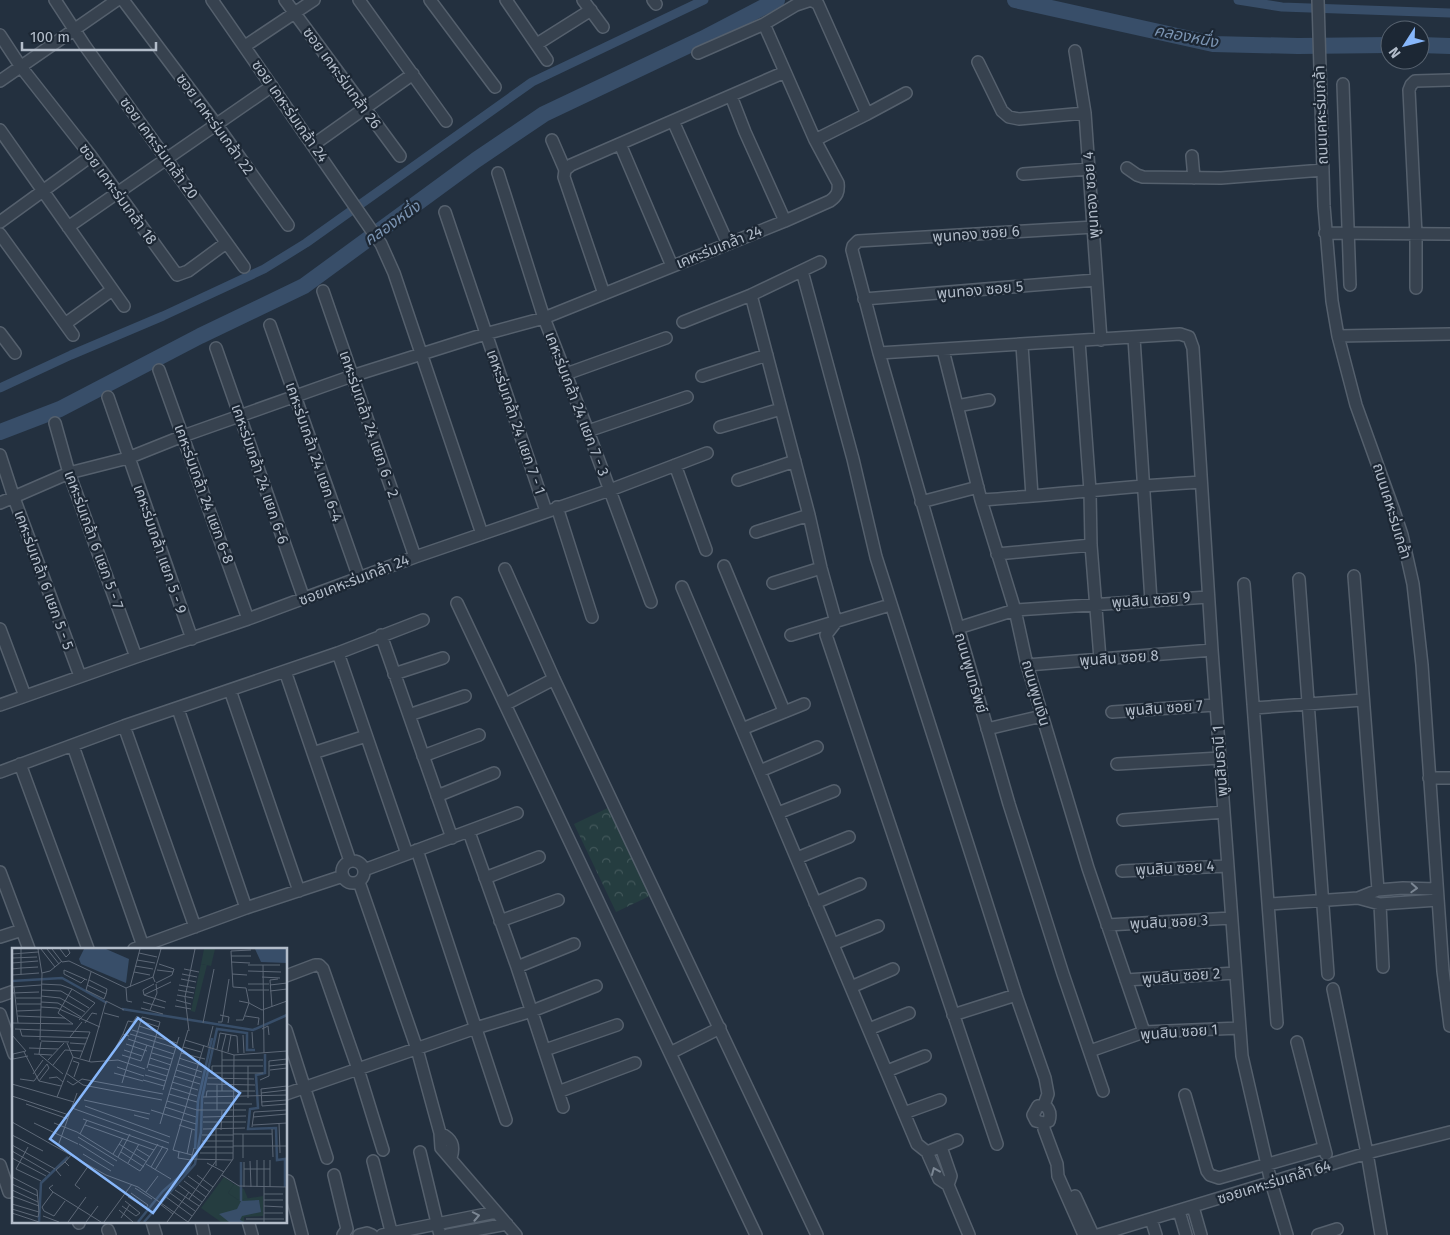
<svg xmlns="http://www.w3.org/2000/svg" width="1450" height="1235" font-family="'Fira Sans','Noto Sans Thai',sans-serif">
<defs>
<pattern id="park-crowns" width="20" height="18" patternUnits="userSpaceOnUse" patternTransform="scale(1.25)"><rect width="20" height="18" fill="#253d40"/><path d="M2 6a3 3 0 1 1 6 0M12 15a3 3 0 1 1 6 0" fill="none" stroke="#42575a"/></pattern>
</defs>
<rect width="100%" height="100%" fill="#23303f"/>
<path fill="url(#park-crowns)" d="M612,806L654,894L616,912L574,824Z"/>
<g fill="none" stroke-linecap="round" stroke-linejoin="round">
<path stroke="#384e69" stroke-width="9" d="M1238,0L1282,7L1450,13
M0,388L71,355L163,316L264,269L306,243L532,82L704,0"/>
<path stroke="#384e69" stroke-width="16" d="M1015,0L1213,44L1298,46L1390,45
M1420,45L1450,46
M0,432L60,409L200,336L304,286L476,160L544,114L702,39L777,0"/>
<g stroke="#55606d" stroke-width="14">
<path id="minor" d="M55,0L85,46L244,267
M123,0L216,124L288,225
M212,0L381,244L394,273L482,534
M285,0L400,156
M359,0L446,121
M430,0L495,87
M506,0L547,60
M583,0L603,27
M653,0L656,4
M1318,0L1324,206L1332,301L1338,336L1356,405L1393,508L1402,535L1413,584L1422,665L1443,971L1450,1026
M0,35L21,67L91,156L177,275L188,271L226,243
M537,44L591,10
M245,46L314,0
M1075,51L1085,113L1101,340
M698,53L764,24L796,5L811,0L818,4L867,114L815,140
M978,62L1002,111L1009,117L1019,119L1085,113
M0,81L117,0
M1343,84L1350,285
M731,96L745,132L785,221
M867,114L906,93
M673,121L728,244
M0,130L124,306
M552,140L565,170
M620,144L672,266
M313,145L413,74
M1192,156L1194,178
M1127,168L1137,175L1143,177L1221,178L1323,170
M565,170L571,165L785,72
M565,170L564,177L604,294
M498,173L544,318L588,431L651,602
M1023,174L1089,169
M445,212L546,511
M0,222L91,156
M68,227L272,86
M1094,227L858,241L853,246L852,250L879,353L1009,804L1063,974L1103,1091
M1325,233L1450,234
M0,234L73,335
M802,271L853,459L876,557L1016,995L1045,1078L1048,1094L1044,1105C1050,1109 1051,1114 1049,1121L1044,1123V1129L1057,1164L1058,1176L1084,1235
M1416,288V235L1409,90L1411,85L1415,81L1450,80
M323,291L415,557
M751,295L809,515L821,568L836,622L826,635L997,1144
M864,299L1096,280
M683,322L751,295L820,262
M65,324L112,290
M270,325L359,578
M0,333L15,353
M1338,336L1450,334
M1134,338L1151,601
M1079,341L1090,491L1091,545L1100,659
M1022,345L1032,496
M216,348L304,599
M943,350L981,500L1015,610L1027,665L1088,868L1144,1032
M879,353L1180,334L1189,337L1193,348L1212,650L1242,1056L1271,1182L1287,1235
M159,370L248,619
M566,374L666,338
M702,376L767,355
M108,397L192,639
M957,406L989,400
M55,423L69,473L136,657
M720,427L781,409
M588,431L687,397
M0,455L14,498L80,676
M675,465L706,550
M738,480L795,461
M981,500C1055,495 1127,486 1201,482
M921,502L978,487
M0,503L69,473L128,458L183,436L352,376L485,334L544,318L785,221L830,201C837,196 839,192 838,183L815,140L764,24
M557,507L592,617
M756,532L809,515
M997,554L1091,545
M724,566L784,711
M505,569L554,679L817,1235
M1354,576L1378,890
M1299,579L1328,974
M773,583L821,568
M1244,584L1277,1023
M682,587L917,1144L927,1152L957,1140
M457,603L756,1235
M958,628L1015,610L1208,597
M0,629L25,696
M381,635L452,838
M791,635L890,605
M338,653L407,854
M1027,665L1212,650
M285,671L350,861
M394,674L443,658
M230,690L299,891
M506,704L554,679
M0,705L136,657L248,619L415,557L610,490L707,453
M1254,708L1363,700
M178,709L246,908
M1112,712L1215,705
M409,715L465,696
M124,726L195,927
M742,729L804,704
M987,729L1042,716
M73,746L144,949
M313,753L366,736
M423,756L479,735
M20,764L88,949
M1117,764L1220,758
M760,771L817,747
M0,772L124,726L338,653L423,620
M1429,778H1450
M437,796L494,773
M778,813L834,791
M1123,820L1224,812
M469,832L517,967L563,1107
M417,850L506,1120
M797,858L849,837
M342 872a11 11 0 1 1 22 0a11 11 0 1 1-22 0Z
M364,870L517,813
M1122,871L1227,866
M0,872L29,949
M485,878L539,857
M359,882L417,1049L440,1133L441,1148L516,1235
M1358,898L1380,904L1438,900
M815,903L860,884
M1269,904L1358,898L1378,890L1403,888L1437,889
M1380,904L1383,967
M500,921L558,900
M1107,925L1231,918
M0,937L22,930
M833,944L878,926
M134,949L246,908L343,876
M517,967L574,944
M286,976L315,965H319L323,969L358,1069L383,1150
M1126,980L1235,973
M851,987L893,969
M1333,989L1367,1153L1381,1235
M0,996L14,991
M0,1014L14,1054
M953,1015L1016,995
M869,1029L909,1013
M286,1030L327,1158
M1297,1042L1326,1154
M545,1050L617,1025
M1090,1051L1144,1032L1240,1028
M670,1053L720,1028
M887,1071L925,1056
M558,1092L635,1063
M286,1094L476,1028L532,1011L596,986
M1185,1095L1207,1171L1210,1175L1219,1178L1324,1148
M904,1113L940,1100
M1044,1123L1036,1121L1033,1115L1038,1106L1044,1105
M440,1133C452,1139 455,1145 451,1158
M941,1147L951,1176L948,1185
M420,1152L440,1235
M927,1152L939,1179L948,1185L969,1235
M373,1161L392,1235
M0,1165L9,1192
M334,1175L347,1229L343,1235
M288,1181L302,1235
M1075,1196L1093,1235
M1193,1207L1201,1235
M1179,1211L1186,1235
M1151,1219L1156,1235
M78,1221L79,1223
M201,1221L204,1235
M248,1221L252,1235
M152,1222L156,1235
M108,1230L110,1235
M359,1235L367,1233L372,1235
M382,1235L496,1212
M448,1235L507,1224
M1098,1235L1367,1153L1450,1132
M1318,1235L1337,1229"/>
</g>
<use href="#minor" stroke="#37424f" stroke-width="11"/>
</g>
<defs><path id="oneway-chevron" d="M-2-3.5L2.5 0L-2 3.5" fill="none" stroke-width="1.6" stroke-linecap="round" stroke-linejoin="round" transform="scale(1.25)"/></defs>
<g stroke="#7b8693">
<use href="#oneway-chevron" transform="translate(1414 888) rotate(3)"/>
<use href="#oneway-chevron" transform="translate(935 1171) rotate(-113)"/>
<use href="#oneway-chevron" transform="translate(476 1216) rotate(-11)"/>
</g>
<g text-anchor="middle" dominant-baseline="central" stroke-width="4.5" stroke-linejoin="round" paint-order="stroke">
<g font-size="15" fill="#b3bdca" stroke="#1c2734">
<text transform="translate(342 78) rotate(54)">ซอย เคหะร่มเกล้า 26</text>
<text transform="translate(290 111) rotate(55)">ซอย เคหะร่มเกล้า 24</text>
<text transform="translate(1321 115) rotate(-92)">ถนนเคหะร่มเกล้า</text>
<text transform="translate(215 124) rotate(54)">ซอย เคหะร่มเกล้า 22</text>
<text transform="translate(159 148) rotate(54)">ซอย เคหะร่มเกล้า 20</text>
<text transform="translate(118 194) rotate(54)">ซอย เคหะร่มเกล้า 18</text>
<text transform="translate(1091 195) rotate(-94)">พูนทอง ซอย 4</text>
<text transform="translate(976 234) rotate(-4)">พูนทอง ซอย 6</text>
<text transform="translate(719 247) rotate(-22)">เคหะร่มเกล้า 24</text>
<text transform="translate(980 290) rotate(-5)">พูนทอง ซอย 5</text>
<text transform="translate(577 404) rotate(69)">เคหะร่มเกล้า 24 แยก 7 - 3</text>
<text transform="translate(516 422) rotate(71)">เคหะร่มเกล้า 24 แยก 7 - 1</text>
<text transform="translate(369 424) rotate(71)">เคหะร่มเกล้า 24 แยก 6 - 2</text>
<text transform="translate(314 452) rotate(71)">เคหะร่มเกล้า 24 แยก 6-4</text>
<text transform="translate(260 474) rotate(71)">เคหะร่มเกล้า 24 แยก 6-6</text>
<text transform="translate(204 494) rotate(70)">เคหะร่มเกล้า 24 แยก 6-8</text>
<text transform="translate(1392 511) rotate(73)">ถนนเคหะร่มเกล้า</text>
<text transform="translate(94 540) rotate(70)">เคหะร่มเกล้า 6 แยก 5 - 7</text>
<text transform="translate(160 549) rotate(71)">เคหะร่มเกล้า แยก 5 - 9</text>
<text transform="translate(44 580) rotate(70)">เคหะร่มเกล้า 6 แยก 5 - 5</text>
<text transform="translate(354 580) rotate(-21)">ซอยเคหะร่มเกล้า 24</text>
<text transform="translate(1151 600) rotate(-4)">พูนสิน ซอย 9</text>
<text transform="translate(1119 658) rotate(-4)">พูนสิน ซอย 8</text>
<text transform="translate(971 673) rotate(74)">ถนนพูนทรัพย์</text>
<text transform="translate(1036 693) rotate(74)">ถนนพูนเงิน</text>
<text transform="translate(1164 708) rotate(-4)">พูนสิน ซอย 7</text>
<text transform="translate(1220 761) rotate(-94)">พูนสินธานี 1</text>
<text transform="translate(1175 868) rotate(-3)">พูนสิน ซอย 4</text>
<text transform="translate(1169 922) rotate(-3)">พูนสิน ซอย 3</text>
<text transform="translate(1181 976) rotate(-4)">พูนสิน ซอย 2</text>
<text transform="translate(1179 1032) rotate(-4)">พูนสิน ซอย 1</text>
<text transform="translate(1274 1182) rotate(-17)">ซอยเคหะร่มเกล้า 64</text>
</g>
<g font-size="16" font-style="italic" fill="#7b94b2" stroke="#1c2734">
<text transform="translate(1186 36) rotate(11)">คลองหนึ่ง</text>
<text transform="translate(392 223) rotate(-35)">คลองหนึ่ง</text>
</g>
</g>
<g transform="translate(12 948)">
<rect width="275" height="275" fill="#23303f"/>
<path d="M189,16L195,17L183,64L179,63ZM222,236L232,241L236,251L226,252L216,245Z" fill="#253d40"/>
<path d="M192,1H203L199,18L189,16Z" fill="#253d40"/>
<path d="M212,229L222,236L216,245L226,252L251,248V268L232,269V274H209L189,260Z" fill="#253d40"/>
<path d="M72,1H94L117,11L114,35L69,16L67,11ZM243,1H275V15L249,14ZM247,252L249,264L230,268L228,272L232,274H217L207,266L225,261L229,253Z" fill="#384e69"/>
<path fill="none" stroke="#384e69" stroke-width="2.5" d="M0,33L50,30L95,55M110,61L241,82L275,67M253,106V125L244,127L246,160L238,161L236,181L264,180L265,212L273,211V239M183,201L186,153L200,90M229,214V253M27,274L29,235L56,209M126,274L151,243L176,221L181,210M132,274L183,216L189,184L190,150L205,81L235,85V102H243"/>
<path fill="none" stroke="#5d6877" stroke-width="1" d="M26,1L30,26L28,92M29,1L43,19M35,1L47,16M40,1L50,14M48,1L54,9L58,5L56,1M239,2L219,3L221,39L234,40L237,55L250,62L275,53M127,5L145,9M0,6L26,4M219,8H239M0,10L25,9M125,12L143,15M50,14L57,13L114,40L141,29M219,14L238,15M0,15L26,13M236,17H268M251,17L252,105M123,18L141,21M0,21L9,20V1M172,21L187,24M145,22L161,24M236,23L269,24M79,24L74,42L92,51L94,46M122,24L138,27M30,25L38,23L50,13M170,26L185,29M220,26L235,27M0,27L27,25M9,27V20L26,19M250,29L268,30M73,31L69,35L52,26V22L75,32M169,31L184,34M77,32L95,41L94,46M143,34L141,29L149,1M144,35L160,27L162,21L147,16M29,36L49,37L60,41M142,36L131,42L132,47L154,54M236,36H257M75,37L94,46M167,37L183,40M258,37L275,35M1,39L29,37M2,39L6,75M118,39L128,1M114,40L115,53L120,54M29,42L49,43L77,60M166,42L182,45M236,42H257M258,43L275,41M0,45L27,44M132,47L159,34M165,47L181,50M29,48L48,50L73,64M4,50H29M164,52L179,56M29,54L46,55L69,69M131,54L153,60M5,56H29M163,58L179,61M29,59L45,60L88,79M260,59L258,32L266,31M129,60L151,66M138,62L145,45L144,36M5,63L29,62M92,65L107,69M208,67L217,69L216,75M6,68L53,70M233,68L247,70L246,77M224,72H231L237,55L227,53M129,73L147,79M206,74H210L217,31M0,75L61,76M73,75L80,65L85,66M191,75L202,21M61,76L46,65L60,41L83,55L67,72M127,78L146,84M3,81L78,84L68,110M8,81L10,88L76,90M250,81L256,78L257,87M120,82L165,95M177,83L173,49L183,1M240,84L241,100M111,86L116,73L121,74L125,68M118,86L164,100M0,87L14,103L1,106V111M219,87L225,88L226,105M231,87L232,105M58,89L70,74M116,91L162,106M173,92L222,107M29,93L57,94M29,94L27,106L51,126M55,95L61,109M58,95L73,96M114,96L135,103M196,98L201,78M104,99L111,86L117,88M171,99L189,104M17,100L46,101M205,101L208,85L219,87L216,104M112,102L130,108M12,104L27,133L49,138M140,105L160,111M169,105L193,111M22,106L40,107M110,107L129,113L135,97M222,107L275,103M61,109L79,114L106,112L133,121M138,110L159,117M167,110L191,118M1,111L16,108M36,112L52,95M210,112H251M61,113L67,115L62,129M77,114L94,53L112,62M136,116L157,122M166,116L190,124M41,117L53,102L70,103M236,118V150M257,118L275,116M105,119L132,128M136,122L155,128M164,122L189,130M258,122L275,120M54,125L71,137L150,152M102,125L131,133M199,125H251M200,125V118H251M21,126L31,112M133,127L154,133M162,128L188,136M37,130L45,129L51,134M196,130L242,131M8,131L22,133L35,116L37,120L27,133M131,132L152,138M248,132L257,128V113L275,111M55,133L61,137L70,131L151,146M160,134L186,142M110,135L130,69L148,74L135,120M0,136L62,154M195,136L243,137M275,138L249,141L250,158L275,156M159,140L185,148M151,142L167,89M210,143V102L214,86M249,145L275,142M157,146L185,154M0,148L57,167M45,149L61,109M191,149L275,147M194,149L195,143H243M72,152L138,166M155,153L185,162H234M249,154L275,152M192,155H221M14,156L56,171M221,156H240M73,158L158,189M153,159L184,169M60,160L157,195M139,162L184,176M205,162V137M122,167L137,171M191,169L234,168M241,169L275,166M71,171L156,201L143,222M0,174L94,227L126,239L176,274M191,174H234M22,175L66,196M42,175L65,184L128,223L146,196M267,175L268,205M148,176L176,82M73,177L142,202M167,177L183,182M241,177L275,175M240,179L242,164L275,162M204,180V218M191,181L233,180M260,181L261,209M209,182L210,162M68,186L75,172M221,186H260M0,187L31,203M190,187H221M66,189L105,213M190,193H221M67,196L102,218M107,196L135,214M0,197L43,221M46,198L65,145M221,198H275M16,199L4,221L29,233M190,199H221M125,201L138,209M0,203L38,225M109,204L132,219M167,204L166,210L179,212L182,200M188,205H221M71,206L99,223M101,206L111,190M175,206L180,181M180,207L161,202L192,97M106,209L118,186M0,210L34,228M231,210V186M180,211L220,212M252,212V274M258,212V239M238,213L239,239M232,214V239M116,215L127,196M195,215L212,224M134,216L159,231M57,218L53,214L60,206M139,219L151,198M232,221H258M185,227L201,239M210,227L227,238L275,239M49,228L44,222L53,214M176,228L198,244M0,229L25,242L27,264L26,269L0,261M172,233L194,249M0,236L26,248M41,237L37,240L41,244L89,274M167,237L190,254M245,239V212M274,239V274M123,240L140,251M68,241L63,237L77,217M0,242L26,254M163,242L187,258M41,244L30,259L32,263L42,268L53,253M134,244L146,228M158,245L183,263M252,246H271M0,248L27,258M116,249L134,260L136,257L119,245M154,249L180,268M177,251L204,213M252,252H271M0,256L27,264M148,256L161,266M110,258L124,268L128,265L113,253M252,258L271,259M107,262L121,274M0,265L27,274M252,265H271M31,268L47,274M109,270L118,256M234,271H272M56,274L74,249M74,274L86,258M92,274L120,236M155,274L177,244M176,274L221,211L222,107"/>
<path fill="#87b7fb" fill-opacity="0.15" stroke="#87b7fb" stroke-width="2.5" d="M126,70L228,145L141,265L38,191Z"/>
<rect width="275" height="275" fill="none" stroke="#b3bdca" stroke-width="2.5"/>
</g>
<g transform="translate(1405 45) rotate(234)"><circle r="24" fill="#1c2734" stroke="#586370"/>
<path d="M0-4L9 19L0 12L-9 19Z" fill="#87b7fb"/>
<text y="-8" font-size="14" font-weight="bold" text-anchor="middle" fill="#b3bdca">N</text>
</g>
<path d="M22 42v8h134v-8" fill="none" stroke="#b3bdca" stroke-width="2.5"/>
<text x="30" y="42" font-size="15" fill="#b3bdca" stroke="#1c2734" stroke-width="4" paint-order="stroke">100 m</text>
</svg>
